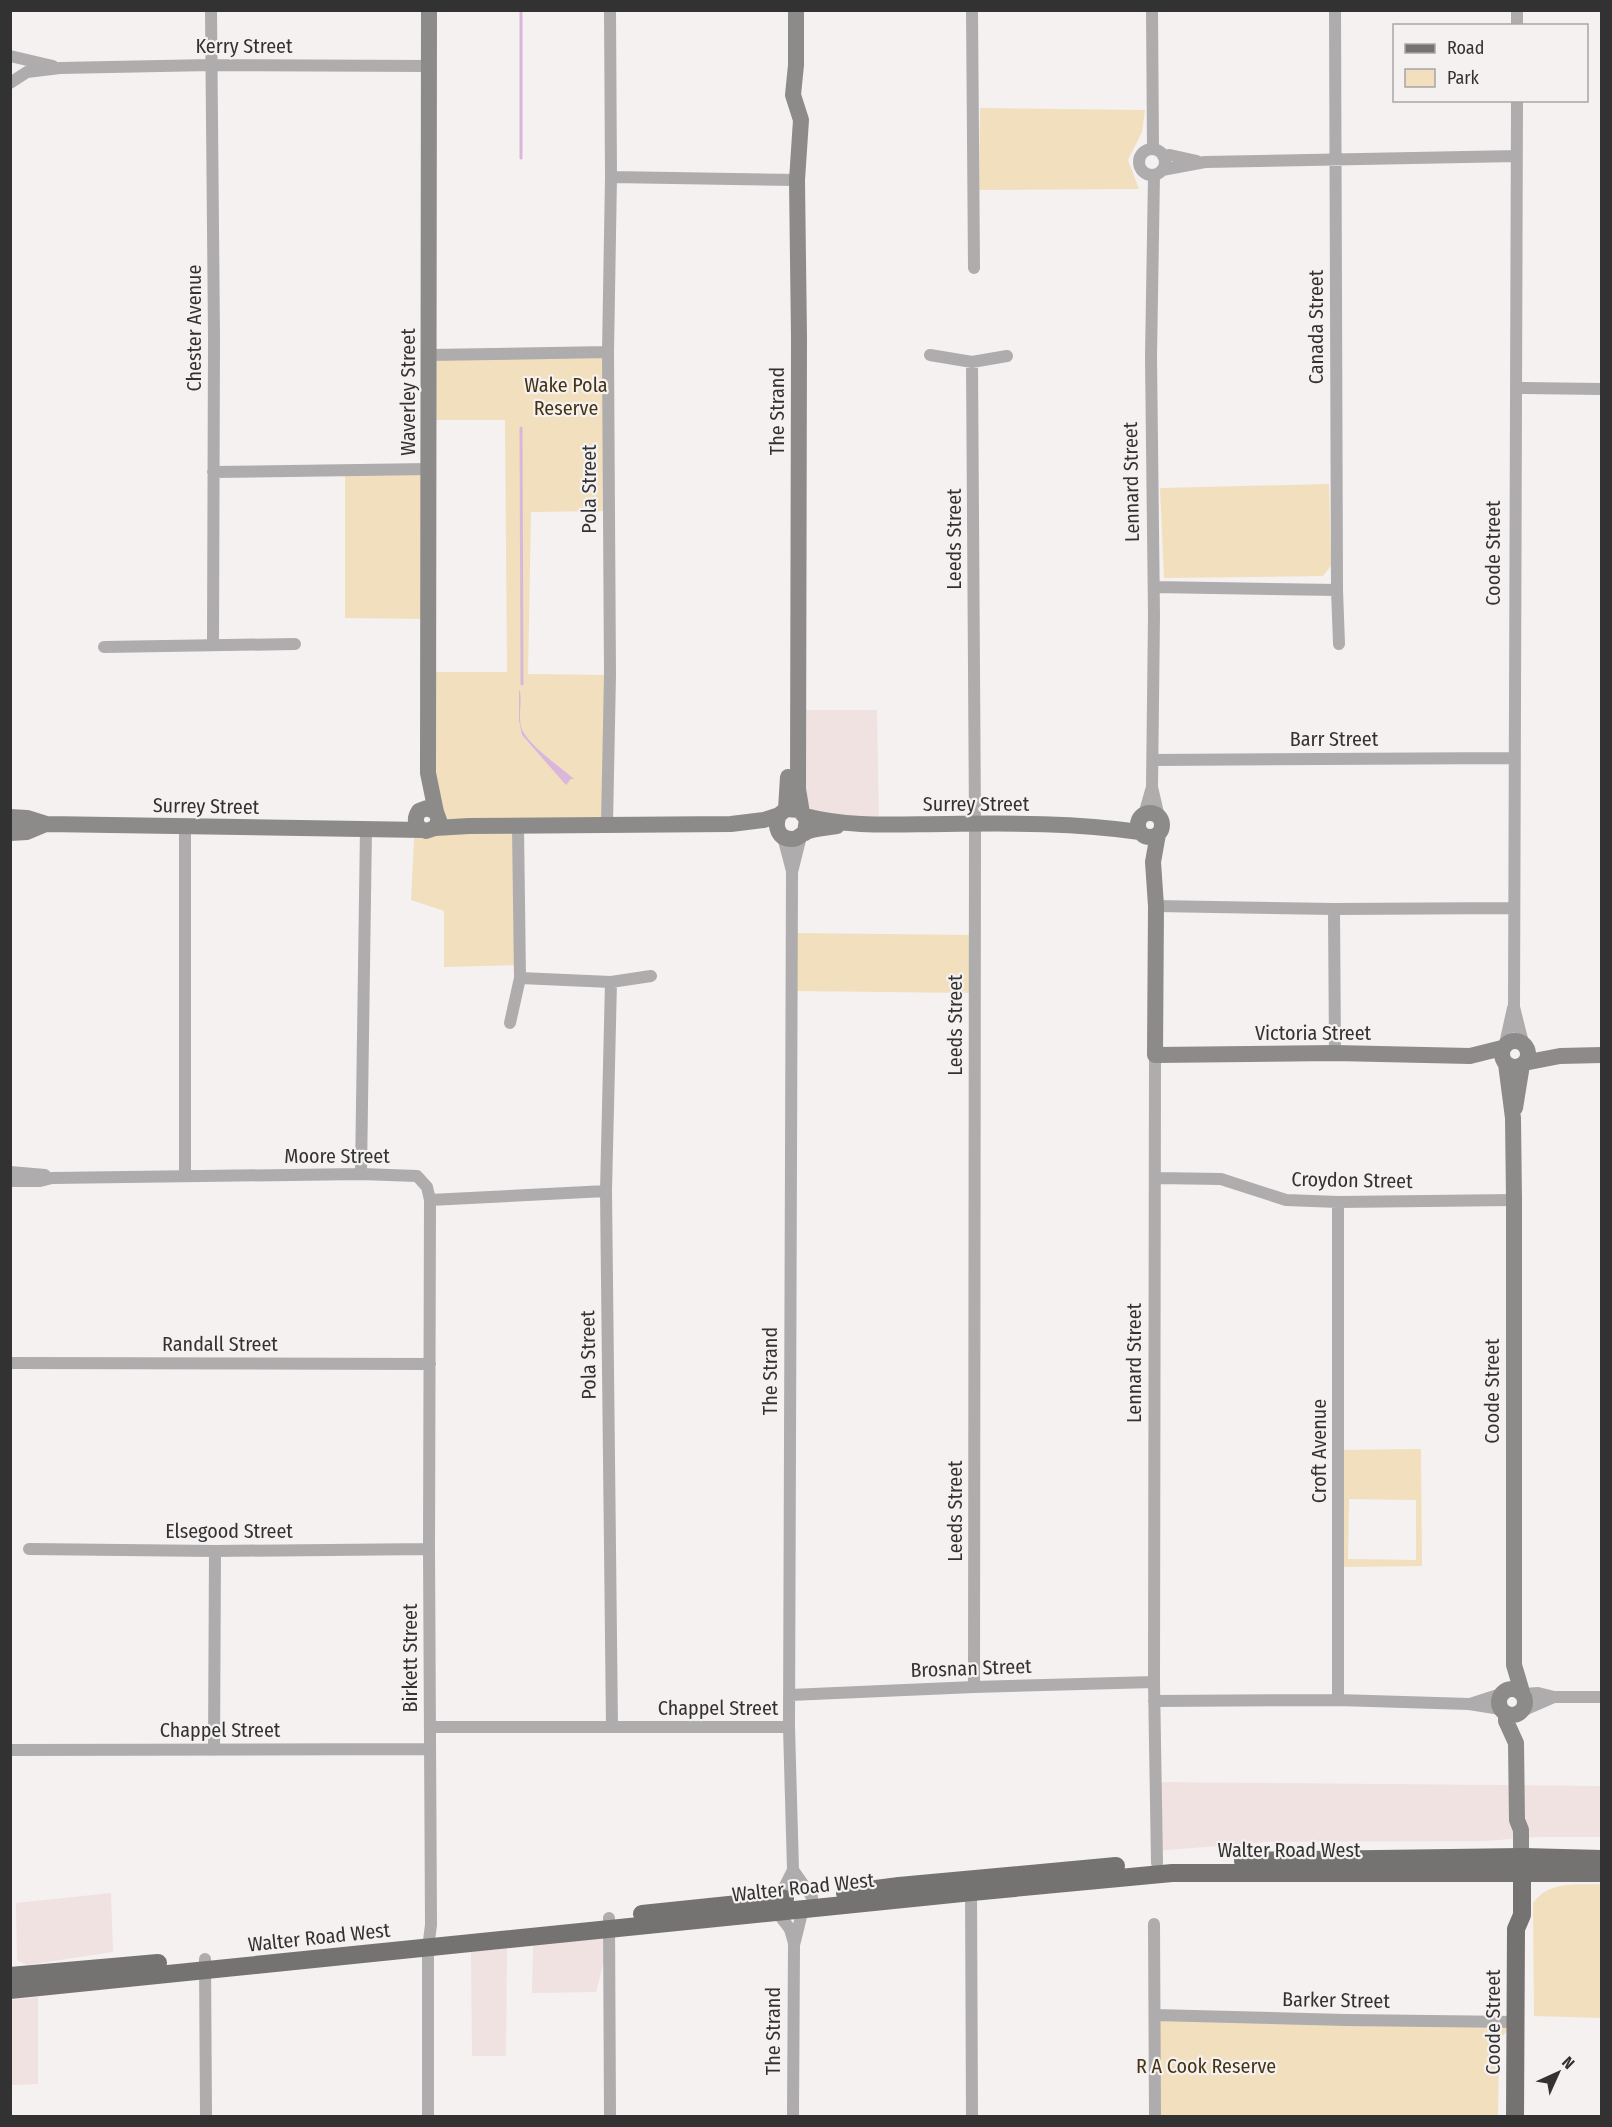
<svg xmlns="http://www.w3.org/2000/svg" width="1612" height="2127" font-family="'Fira Sans Condensed',sans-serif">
<rect width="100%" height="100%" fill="#f5f1f1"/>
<path fill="#efe2e1" d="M790,710H877L879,825L807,823Z
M1155,1782L1601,1786V1837H1537L1485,1841L1266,1842L1156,1851Z
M111,1893L113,1952L27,1965L17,1960L16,1903Z
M610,1938L596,1992L532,1993L533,1946Z
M507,1948L506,2056H472L471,1952Z
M38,1997V2084L11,2085V2000Z"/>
<path fill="#f1dfbe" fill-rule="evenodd" d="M980,108L1145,110L1142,132L1128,160L1139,189L979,190Z
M608,352L609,511L531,512L528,674L610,675L607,824L518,827L520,965L444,967V911L411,900L415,819L431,831L430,672H507L505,420H429V355ZM519,689C521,699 519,712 520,723C523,741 559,766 573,778L566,784L522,735L519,721Z
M429,469V619L345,618V470Z
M1329,484L1331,566L1323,576L1164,578L1160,488Z
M792,933L975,935V993L792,991Z
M1421,1449L1422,1566L1342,1567L1341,1450ZM1349,1499L1416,1500V1560L1348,1559Z
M1601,1884V2018L1534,2016L1533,1903C1549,1880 1577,1885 1601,1884Z
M1155,2015L1516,2022L1499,2040L1498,2116H1155Z"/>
<path fill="#dab7da" d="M519,689C523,699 518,714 521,726C525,743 561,767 574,779H571L566,785L522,735L519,721Z"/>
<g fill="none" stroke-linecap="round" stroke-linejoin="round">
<path stroke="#dab7da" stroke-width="3" d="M521,10V158
M521,428L522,684"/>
<path stroke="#aeacac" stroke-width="12" d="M211,10L214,337L213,645
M972,10L974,268
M1152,10L1153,149
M1335,10L1337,590L1339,644
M1517,10V26
M10,56L53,66
M10,83L27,72L60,68L211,65L429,66
M1517,100L1514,1007L1523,1043
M1139 162a13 13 0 1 1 26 0a13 13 0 1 1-26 0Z
M1163,156L1170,155L1197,161
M1162,170L1205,162L1517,156
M1154,175L1151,357L1154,615L1152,787L1159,817
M611,177L797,180
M429,355L608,352
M930,355L972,362L1007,356
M972,362L975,824L974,1687
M1516,388L1602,389
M213,472L429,469
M1154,587L1337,590
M104,647L295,644
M1153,760L1515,758
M1144,815L1152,787
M607,824L610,675L608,352L611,177L610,10
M518,827L520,978L611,982L606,1191L612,1727
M783,837L792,871
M1156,906L1334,909L1514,908
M1334,909L1335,1053
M611,982L651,976
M510,1023L520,978
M1505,1044L1513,1008
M1155,1055L1154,1682L1157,1863
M10,1172L45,1175
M361,1174L366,828
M185,1175V827
M1155,1178L1221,1179L1286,1200L1338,1202L1514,1200
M10,1181H40L52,1178L361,1174L417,1176L427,1187L430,1200L429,1549L431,1925L428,1948V2116
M430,1200L606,1191
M10,1363L430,1364
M29,1549L215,1551L429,1549
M1524,1694L1538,1693L1554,1697H1602
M790,1695L974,1687L1154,1682
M1338,1700V1202
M1154,1701L1338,1700L1469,1704L1501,1709
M1470,1704L1501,1694
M1524,1710L1554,1697
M430,1727H789
M10,1750L430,1749
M214,1750L215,1551
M793,1870L812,1897
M971,1887L972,2116
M778,1900L793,1870L789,1727L792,872L801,836
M777,1912L790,1929L794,1943
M609,1918L610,2116
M1154,1924L1155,2116
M205,1959L206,2116
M1155,2015L1346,2020L1516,2022
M793,2116L794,1945L803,1909"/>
<path stroke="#8d8b8a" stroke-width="16" d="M429,10L428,773L436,812
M796,10V65L793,95L801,120L797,180L799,338L798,789L802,813
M786,809L788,777
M1138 825a12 12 0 1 1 24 0a12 12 0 1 1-24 0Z
M805,816C851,828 899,824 947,824C1011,823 1076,823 1140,832
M10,817L27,818L46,824L423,830
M435,828L439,820L436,812L427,808L419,811C413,820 416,829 426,831L435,828L469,826L731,824L764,820L779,815
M10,833L27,832L46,824
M805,833L807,819L799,810L786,809L779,815C774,826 778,839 792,839C798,839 799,836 804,833C812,828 828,828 837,826
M1158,834L1153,862L1156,906L1155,1055L1335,1053L1470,1056L1502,1048
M1502 1054a13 13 0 1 1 26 0a13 13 0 1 1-26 0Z
M1524,1063L1560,1056L1602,1055
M1506,1064L1513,1118L1514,1200V1665L1522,1692
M1515,1108L1522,1065
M1499 1702a13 13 0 1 1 26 0a13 13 0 1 1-26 0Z
M1506,1714V1721L1516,1743L1517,1820L1521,1830V1857"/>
<path stroke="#757371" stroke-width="18" d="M1243,1861L1521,1857L1602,1859
M845,1893L899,1886L1116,1866
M642,1914L785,1899
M10,1976L158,1963
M10,1990L972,1892L1172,1873H1602
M1515,2116L1516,1929L1522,1915V1861"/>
</g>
<g text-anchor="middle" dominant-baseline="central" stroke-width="4.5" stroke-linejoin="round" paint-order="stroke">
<g font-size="20" fill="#333232" stroke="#f5f1f1">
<text x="244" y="46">Kerry Street</text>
<text transform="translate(1316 327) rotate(-90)">Canada Street</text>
<text transform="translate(194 328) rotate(-90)">Chester Avenue</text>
<text transform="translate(408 392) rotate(-90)">Waverley Street</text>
<text transform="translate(777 411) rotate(-90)">The Strand</text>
<text transform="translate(1131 482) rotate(-91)">Lennard Street</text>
<text transform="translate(589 489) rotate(-90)">Pola Street</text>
<text transform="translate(954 539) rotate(-90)">Leeds Street</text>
<text transform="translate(1493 553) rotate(-90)">Coode Street</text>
<text x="1334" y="739">Barr Street</text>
<text x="976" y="804">Surrey Street</text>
<text transform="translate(206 806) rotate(1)">Surrey Street</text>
<text transform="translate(955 1025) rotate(-90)">Leeds Street</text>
<text x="1313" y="1033">Victoria Street</text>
<text x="337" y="1156">Moore Street</text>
<text transform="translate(1352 1180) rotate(1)">Croydon Street</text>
<text x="220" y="1344">Randall Street</text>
<text transform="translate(588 1355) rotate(-91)">Pola Street</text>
<text transform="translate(1134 1363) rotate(-90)">Lennard Street</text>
<text transform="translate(770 1371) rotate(-90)">The Strand</text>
<text transform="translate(1492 1391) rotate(-90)">Coode Street</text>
<text transform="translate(1319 1451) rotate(-90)">Croft Avenue</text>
<text transform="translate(955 1511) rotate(-90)">Leeds Street</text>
<text x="229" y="1531">Elsegood Street</text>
<text transform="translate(410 1658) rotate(-90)">Birkett Street</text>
<text transform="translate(971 1668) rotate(-2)">Brosnan Street</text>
<text x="718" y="1708">Chappel Street</text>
<text x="220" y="1730">Chappel Street</text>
<text x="1289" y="1850">Walter Road West</text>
<text transform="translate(803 1887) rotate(-6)">Walter Road West</text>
<text transform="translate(319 1937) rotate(-6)">Walter Road West</text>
<text transform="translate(1336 2000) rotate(1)">Barker Street</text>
<text transform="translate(1493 2022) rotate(-90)">Coode Street</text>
<text transform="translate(773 2031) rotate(-90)">The Strand</text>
</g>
<g font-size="20" fill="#453310" stroke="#f5f1f1">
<text x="566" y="385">Wake Pola<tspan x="566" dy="23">Reserve</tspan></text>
<text x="1206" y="2066">R A Cook Reserve</text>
</g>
</g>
<rect width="1612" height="2127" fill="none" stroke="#333232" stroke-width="24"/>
<rect x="1393" y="24" width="195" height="78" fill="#f5f1f1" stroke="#a7a5a5" stroke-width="1.5"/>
<rect x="1405" y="44" width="30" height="9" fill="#757371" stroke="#a7a5a5" stroke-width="1.5"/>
<text x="1447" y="54" font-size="18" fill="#333232">Road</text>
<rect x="1405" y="69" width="30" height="18" fill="#f1dfbe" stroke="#a7a5a5" stroke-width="1.5"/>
<text x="1447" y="84" font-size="18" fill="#333232">Park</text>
<g transform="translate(1558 2073) rotate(45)" stroke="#f5f1f1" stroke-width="4.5" paint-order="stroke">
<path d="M0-4.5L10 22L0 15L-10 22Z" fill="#333232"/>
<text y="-9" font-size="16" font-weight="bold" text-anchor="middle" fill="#333232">N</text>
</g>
</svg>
